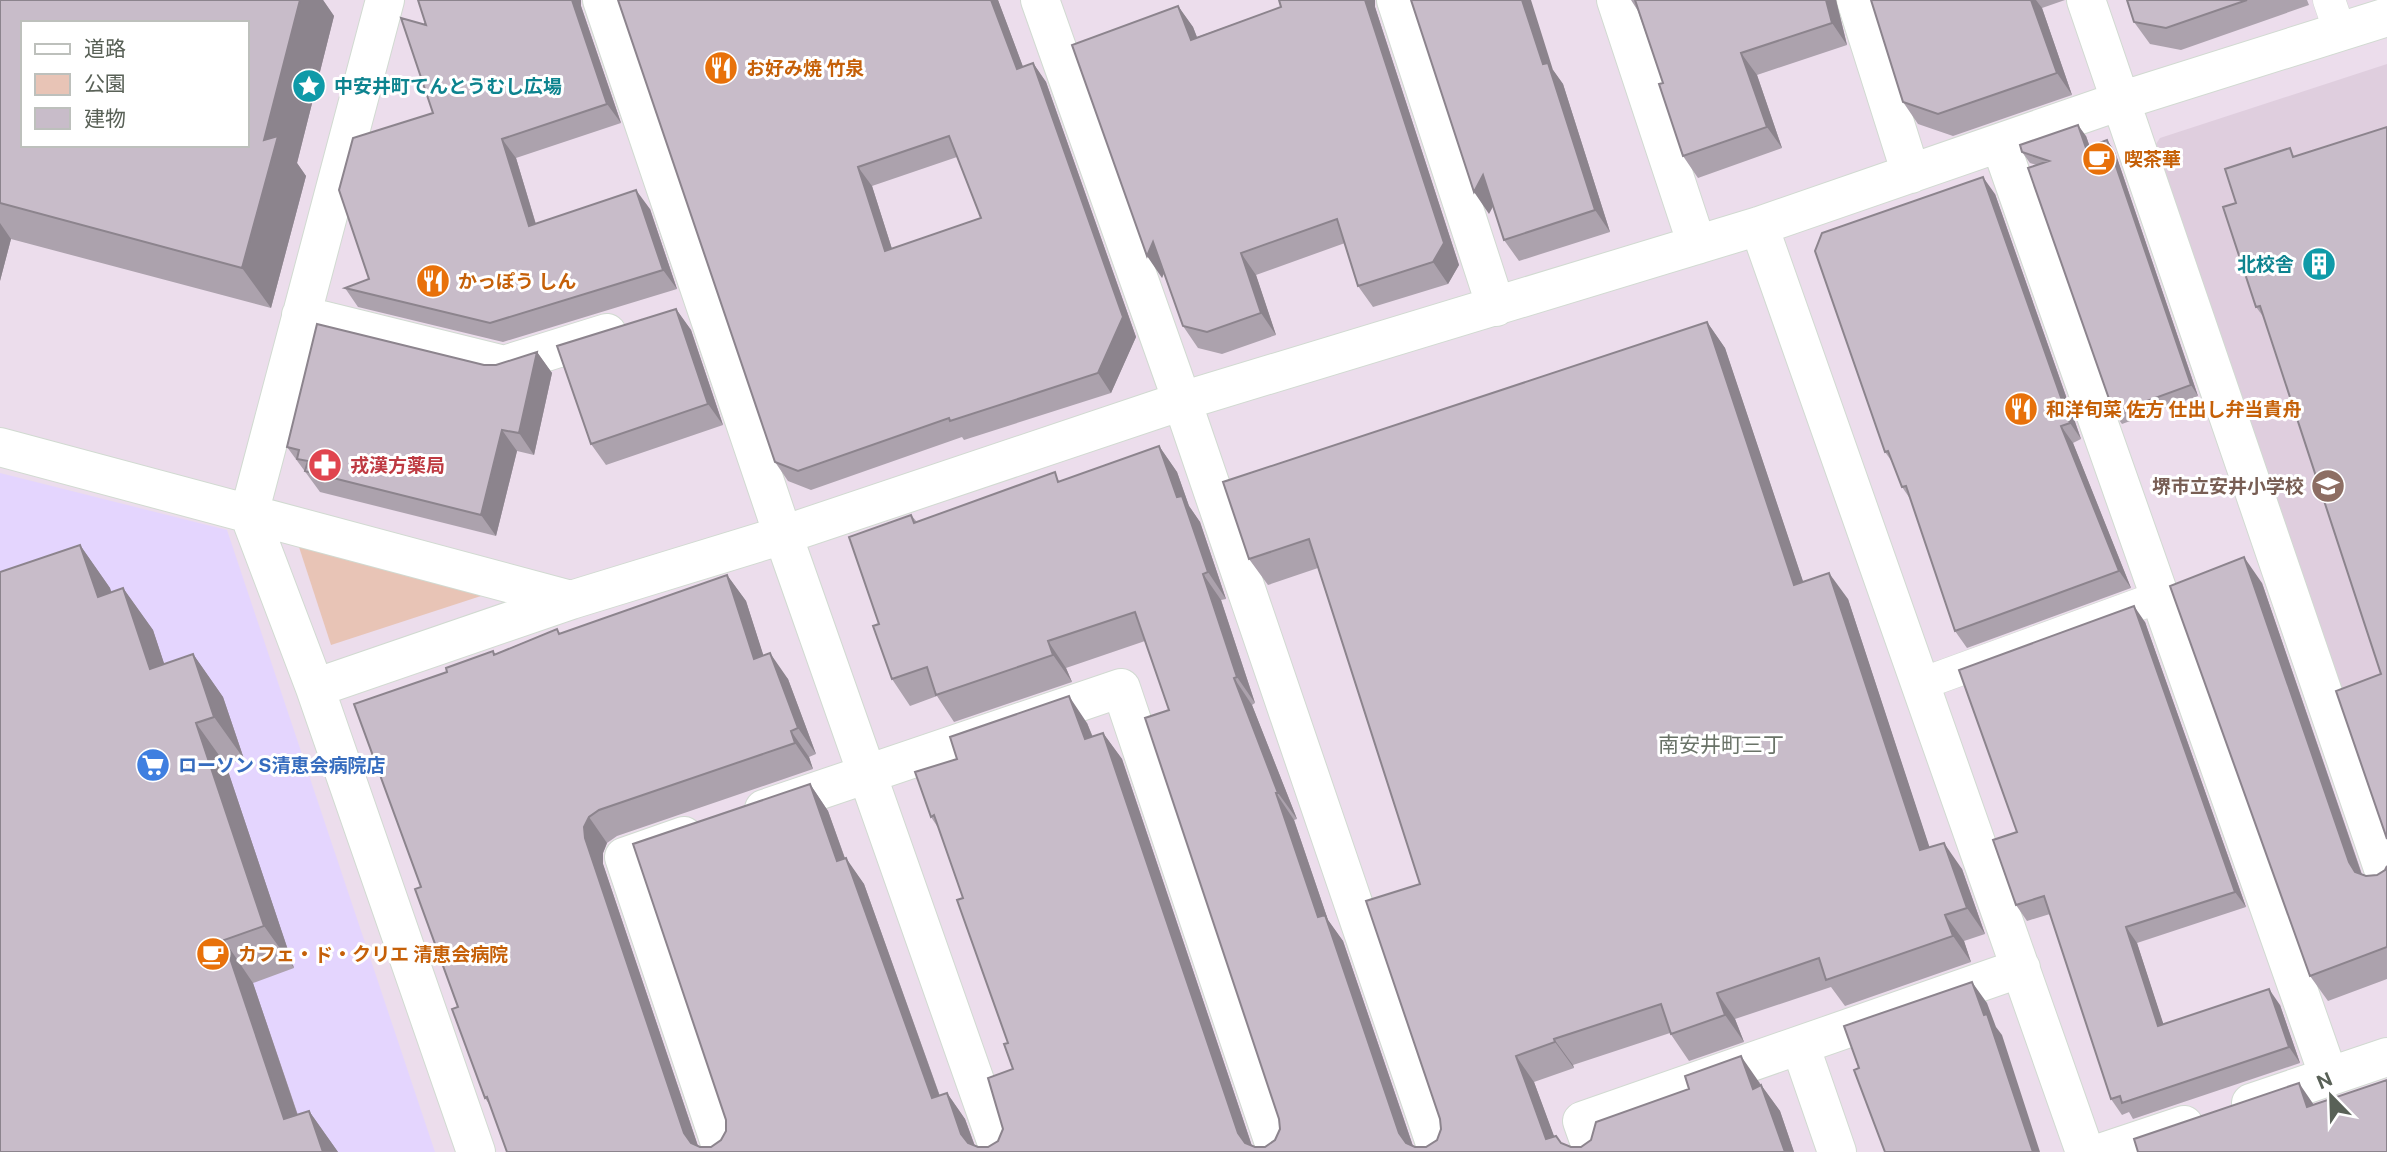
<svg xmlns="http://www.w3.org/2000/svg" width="2387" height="1152" font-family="'Public Sans','Noto Sans JP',sans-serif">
<rect width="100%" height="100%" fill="#ecddec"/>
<path fill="#dfcede" d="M2387,64V822L2152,150L2160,138Z"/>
<path fill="#e4d5fe" d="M0,473L227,530L435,1152H0Z"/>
<path fill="#e8c4b6" d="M299,547L478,588L481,596L331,645Z"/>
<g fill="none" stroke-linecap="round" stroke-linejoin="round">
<g stroke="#d1dad1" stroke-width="33">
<path id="lane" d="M2329,0L2340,32
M1921,684L2159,597"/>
</g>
<g stroke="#d1dad1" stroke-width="40">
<path id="street" d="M385,0L249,514L315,688L476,1152
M602,0L783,535L1000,1152
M1040,0L1182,401L1438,1152
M1396,0L1496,307
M1616,0L1697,245
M1856,0L1911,174
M2086,0L2387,880
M2000,143L2329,1077
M1759,226L2085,1152
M301,315L504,365L607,333
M0,447L571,600
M315,688L571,600L783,535L1182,401L1759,226L2120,101L2387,17
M764,809L1121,688L1277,1152
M684,836L624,857L723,1152
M1800,1045L1837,1152
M2251,1103L2387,1057
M1593,1152L1582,1121L2021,968
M2103,1152L2184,1125"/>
</g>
<use href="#lane" stroke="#fff" stroke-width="32"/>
<use href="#street" stroke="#fff" stroke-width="38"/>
</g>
<path fill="#aca2ad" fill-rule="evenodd" d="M0,0H323L334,16L297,163L306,176L271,308L11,239L0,281Z
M618,0H998L1023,67L1033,63L1046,82L1136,337L1111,393L964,440L962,437L811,490L788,481L775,462ZM957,157L981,218L892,249L872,186Z
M1631,0H1836L1847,45L1757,75L1782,148L1698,178L1683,156L1663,83L1638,11Z
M1871,0H2065L2042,8L2072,95L1953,136L1918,124L1903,102Z
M2127,0H2307L2309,5L2181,50L2150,44L2134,22Z
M581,6L621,123L516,158L536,224L650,209L677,289L503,342L358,307L345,288L369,279L433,113L426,25Z
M1178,6L1193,27L1197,37L1281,7H1375L1459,265L1448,284L1373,307L1358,286L1345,243L1256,275L1276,335L1222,354L1198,348L1183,326L1164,273L1162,278Z
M1553,70L1563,84L1610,232L1519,261L1504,240L1493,206L1489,214Z
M2086,136L2090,147L2107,140L2115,152L2198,396L2122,424L2114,413L2037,165L2030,163L2022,152Z
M2296,156L2381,674L2265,319L2256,307L2236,203Z
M1995,194L2081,439L2073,443L2131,588L1967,648L1955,631L1911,500L1902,487L1893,463L1885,452Z
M676,309L691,330L723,425L606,465L591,444Z
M1707,322L1725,348L1803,582L1848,599L1929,847L1962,869L1985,934L1964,941L1971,962L1845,1006L1831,987L1735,1019L1744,1042L1689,1061L1670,1033L1573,1065L1574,1068L1534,1082L1554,1137L1561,1143L1571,1147H1581L1759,1082L1780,1111L1794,1152H507L491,1107L485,1098L421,887L447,672L493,651L495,654L557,629L560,634L727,575L746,601L763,655L788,679L816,754L809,757L813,769L617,836L607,843L603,853V864L698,1146L711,1147L721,1140L726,1131L810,784L828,811L845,858L864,884L940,1096L947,1093L965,1119L975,1146L978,1147H988L998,1141L1003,1129L1013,1069L1008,1043L963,898L939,829L931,817L1087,723L1093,737L1103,733L1122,759L1252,1146L1255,1147H1265L1275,1140L1280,1129L1279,1119L1169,710L1145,641L1066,668L1072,682L954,722L937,696L910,706L892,679L879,624L911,515L917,522L1061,481L1159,446L1177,472L1189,506L1200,522L1226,599L1221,600L1255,703L1252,705L1297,819L1294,820L1328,920L1343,941L1413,1146L1426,1147L1437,1140L1441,1129L1420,884L1318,568L1268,585L1249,559Z
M537,352L552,373L534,455L517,451L496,536L320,492L287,447L484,365H496Z
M80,545L110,588L111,592L123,588L153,630L164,664L193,654L223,697L244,759L226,765L294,968L253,983L298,1115L309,1111L338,1152H0Z
M2262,583L2362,874L2366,876L2377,875L2385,870L2387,866V979L2328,1001L2310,976Z
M2145,622L2246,907L2137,943L2163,1024L2280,1005L2300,1063L2133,1119L2129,1112L2122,1115L2111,1099L2050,914L2027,921L2016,905L2017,832Z"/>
<path fill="#8c848d" d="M298,0H323L334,16L297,163L306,176L271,308L242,268L264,140Z
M572,0H581V6L621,123L607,104Z
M991,0H998L1031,88L1017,69Z
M1365,0H1375V7L1459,265L1448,284L1433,262Z
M1522,0H1531L1553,70L1563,84L1610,232L1595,210L1543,64Z
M1826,0H1836L1847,45L1832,23Z
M2031,0H2036L2042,8L2072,95L2057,73Z
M1178,6L1193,27L1206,61L1191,40Z
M1741,53L1757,75L1782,148L1767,127Z
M1033,63L1046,82L1136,337L1111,393L1098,373Z
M2078,125L2086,136L2094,159L2086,148Z
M502,139L516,158L542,245L529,226Z
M2107,140L2115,152L2198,396L2191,385Z
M858,167L872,186L899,271L885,251Z
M1483,175L1498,197L1489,214L1474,192Z
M1983,177L1995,194L2081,439L2070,423Z
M636,190L650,209L677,289L663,270Z
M0,223L11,239L0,281Z
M1153,242L1168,263L1162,278L1147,256Z
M1241,253L1256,275L1276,335L1261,313Z
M676,309L691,330L723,425L708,404Z
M1707,322L1725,348L1813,611L1794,585Z
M537,352L552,373L534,455L519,433Z
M2061,426L2073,443L2131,588L2119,571Z
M502,430L517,451L496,536L481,515Z
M1159,446L1177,472L1189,506L1200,522L1226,599L1208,572L1177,497Z
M80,545L110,588L127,639L98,597Z
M2244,557L2262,583L2366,887L2349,862Z
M1829,573L1848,599L1939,876L1920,850Z
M1203,574L1221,600L1255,703L1237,677Z
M727,575L746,601L773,685L754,659Z
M123,588L153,630L180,711L150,669Z
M2134,606L2145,622L2246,907L2235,892Z
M1048,641L1066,668L1072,682L1053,655Z
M770,653L788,679L816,754L798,728Z
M193,654L223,697L244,759L214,717Z
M1234,678L1252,705L1297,819L1278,793Z
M1069,696L1087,723L1104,766L1085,739Z
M196,723L226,765L294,968L264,926Z
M791,731L809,757L813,769L795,743Z
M1103,733L1122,759L1254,1152H1251L1238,1133Z
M810,784L828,811L855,887L837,861Z
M1276,793L1294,820L1328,920L1343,941L1415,1152H1412L1399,1133L1318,917Z
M589,817L607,843L603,853V864L700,1152H697L684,1133L585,838L584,827Z
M1944,843L1962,869L1985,934L1967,908Z
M846,858L864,884L950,1125L932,1098Z
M1945,915L1964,941L1971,962L1953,936Z
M2126,927L2137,943L2169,1041L2158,1026Z
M224,940L253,983L310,1152L284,1119Z
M1972,982L1987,1003L1996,1027L2002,1035L2040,1152H2033Z
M2269,989L2280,1005L2300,1063L2289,1047Z
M1717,993L1735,1019L1744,1042L1725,1015Z
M1554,1039L1573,1065L1574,1068L1555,1042Z
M1516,1056L1534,1082L1560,1152L1546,1139Z
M1741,1056L1759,1082L1772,1115L1753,1089Z
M2299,1083L2314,1105L2307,1107Z
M1761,1085L1780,1111L1794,1152H1785Z
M947,1093L965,1119L977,1152H974L961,1134Z
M309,1111L338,1152H323Z"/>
<path fill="#c8bcc9" stroke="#8c848d" stroke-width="2" fill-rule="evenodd" d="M0,0H300L264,140L278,136L242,268L0,203ZM23,23H247V145H23Z
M418,0H572L607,104L502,139L529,226L636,190L663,270L490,323L345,288L369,279L339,190L353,138L433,113L401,18L426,25Z
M618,0H991L1017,69L1033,63L1123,317L1098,373L950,421L949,418L798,471L775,462ZM949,136L981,218L885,251L858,167Z
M1279,0H1365L1444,243L1433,262L1358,286L1337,219L1241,253L1261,313L1207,332L1183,326L1153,242L1147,256L1072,45L1178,6L1191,40L1281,7Z
M1411,0H1522L1543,64L1548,63L1595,210L1504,240L1483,175L1474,192Z
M1635,0H1826L1832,23L1741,53L1767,127L1683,156L1659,84L1663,83Z
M1871,0H2031L2057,73L1938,114L1903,102Z
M2127,0H2247L2166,28L2134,22Z
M2078,125L2086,148L2107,140L2191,385L2114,413L2028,168L2049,161L2022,152L2020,145Z
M2387,127V839L2336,691L2381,674L2260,306L2256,307L2223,207L2236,203L2225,169L2290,148L2293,157Z
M1983,177L2070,423L2061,426L2119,571L1955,631L1906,486L1902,487L1888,451L1885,452L1815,251L1822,233Z
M676,309L708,404L591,444L557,346Z
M1707,322L1794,585L1829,573L1920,850L1944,843L1967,908L1945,915L1953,936L1826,980L1819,958L1717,993L1725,1015L1671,1034L1661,1004L1554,1039L1555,1042L1516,1056L1546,1139L1556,1136L1561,1143L1571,1147H1581L1591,1140L1596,1122L1689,1089L1685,1076L1741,1056L1753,1089L1761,1085L1785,1152H507L487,1097L485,1098L452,1009L458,1007L415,889L421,887L354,704L447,672L446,668L493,651L494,655L557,629L559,634L727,575L754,659L770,653L798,728L791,731L795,743L599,810L589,817L584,827L585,838L684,1133L691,1143L700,1147H711L721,1140L726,1131V1120L633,844L810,784L837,861L846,858L932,1098L947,1093L961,1134L968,1143L978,1147H988L998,1141L1003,1129L988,1078L1013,1069L1004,1044L1008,1043L957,900L963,898L934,815L931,817L915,772L957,759L950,737L1069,696L1085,739L1103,733L1238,1133L1245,1143L1255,1147H1265L1275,1140L1280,1129L1279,1119L1145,718L1169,710L1135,612L1048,641L1053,655L936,695L927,667L892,679L873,626L879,624L849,537L911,515L914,523L1055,472L1058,482L1159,446L1177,497L1182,496L1208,572L1203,574L1237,677L1234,678L1278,793H1276L1318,917L1325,915L1399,1133L1406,1143L1415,1147H1426L1437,1140L1441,1129L1440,1119L1366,901L1420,884L1309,539L1249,559L1223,482Z
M317,324L484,365H496L537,352L519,433L502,430L481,515L305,471L308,461L297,459L299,450L287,447Z
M80,545L98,597L123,588L150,669L193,654L214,717L196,723L264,926L224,940L284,1119L309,1111L323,1152H0V572Z
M2244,557L2349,862L2355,872L2366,876L2377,875L2385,870L2387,866V947L2310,976L2170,586Z
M2134,606L2235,892L2126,927L2158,1026L2269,989L2289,1047L2122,1103L2120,1096L2111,1099L2044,896L2016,905L1993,840L2017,832L1959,670Z
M1972,982L1984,1015L1987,1014L2033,1152H1885L1854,1070L1859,1068L1844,1026Z
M2387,1080V1152H2138L2134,1139L2299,1083L2307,1107Z"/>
<defs>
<g id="restaurant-disc" transform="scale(1.75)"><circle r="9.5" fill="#e8710a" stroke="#fff"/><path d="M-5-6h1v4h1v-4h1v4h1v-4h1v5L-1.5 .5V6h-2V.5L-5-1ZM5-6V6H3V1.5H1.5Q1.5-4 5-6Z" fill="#fff"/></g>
<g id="sight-disc" transform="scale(1.75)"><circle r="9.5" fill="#0f9aa8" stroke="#fff"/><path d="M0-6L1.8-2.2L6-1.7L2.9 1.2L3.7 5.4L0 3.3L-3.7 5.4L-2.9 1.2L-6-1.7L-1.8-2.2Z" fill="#fff"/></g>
<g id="cafe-disc" transform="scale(1.75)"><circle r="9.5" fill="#e8710a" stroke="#fff"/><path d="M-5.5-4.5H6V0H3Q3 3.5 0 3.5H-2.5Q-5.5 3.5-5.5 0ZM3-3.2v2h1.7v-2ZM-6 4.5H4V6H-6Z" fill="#fff"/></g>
<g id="building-disc" transform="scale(1.75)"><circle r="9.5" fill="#0f9aa8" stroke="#fff"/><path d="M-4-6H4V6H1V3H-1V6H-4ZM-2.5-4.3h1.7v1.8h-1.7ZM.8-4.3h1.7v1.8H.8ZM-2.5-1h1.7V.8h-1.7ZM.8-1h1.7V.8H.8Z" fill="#fff"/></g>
<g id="pharmacy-disc" transform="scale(1.75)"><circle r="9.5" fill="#e0444e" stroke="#fff"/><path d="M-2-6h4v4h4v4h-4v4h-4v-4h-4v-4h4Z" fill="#fff"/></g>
<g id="school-disc" transform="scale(1.75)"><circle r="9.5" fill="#8d6e63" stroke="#fff"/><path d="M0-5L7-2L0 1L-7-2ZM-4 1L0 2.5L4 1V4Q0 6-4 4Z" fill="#fff"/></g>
<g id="supermarket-disc" transform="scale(1.75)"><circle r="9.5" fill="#3f7fe0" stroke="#fff"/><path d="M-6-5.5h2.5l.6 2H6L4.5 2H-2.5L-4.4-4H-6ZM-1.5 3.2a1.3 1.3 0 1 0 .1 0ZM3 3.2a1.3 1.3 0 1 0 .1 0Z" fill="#fff"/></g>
</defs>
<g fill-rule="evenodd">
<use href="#restaurant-disc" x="721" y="68"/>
<use href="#sight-disc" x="309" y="86"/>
<use href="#cafe-disc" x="2099" y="159"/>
<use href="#building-disc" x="2319" y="264"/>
<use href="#restaurant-disc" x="433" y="281"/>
<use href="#restaurant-disc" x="2021" y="409"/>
<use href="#pharmacy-disc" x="325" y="465"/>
<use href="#school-disc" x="2328" y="486"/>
<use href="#supermarket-disc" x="153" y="765"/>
<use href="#cafe-disc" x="213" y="954"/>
</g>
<g text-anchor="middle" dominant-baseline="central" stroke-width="6" stroke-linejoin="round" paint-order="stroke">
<g font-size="19" font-weight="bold" fill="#c56008" stroke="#fff" text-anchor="start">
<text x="746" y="68">お好み焼 竹泉</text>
<text x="2124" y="159">喫茶華</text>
<text x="458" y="281">かっぽう しん</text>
<text x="2046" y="409">和洋旬菜 佐方 仕出し弁当貴舟</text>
<text x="238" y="954">カフェ・ド・クリエ 清恵会病院</text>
</g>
<g font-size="19" font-weight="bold" fill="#0d838f" stroke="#fff" text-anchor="start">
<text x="334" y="86">中安井町てんとうむし広場</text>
<text x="2294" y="264" text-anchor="end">北校舎</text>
</g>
<g font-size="19" font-weight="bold" fill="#be3a42" stroke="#fff" text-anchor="start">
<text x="350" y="465">戎漢方薬局</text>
</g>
<g font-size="19" font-weight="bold" fill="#785e54" stroke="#fff" text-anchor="end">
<text x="2304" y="486">堺市立安井小学校</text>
</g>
<g font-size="19" font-weight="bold" fill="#366cbe" stroke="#fff" text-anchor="start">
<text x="178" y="765">ローソン S清恵会病院店</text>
</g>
<g font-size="21" fill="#6a7368" stroke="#fff">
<text x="1721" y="744">南安井町三丁</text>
</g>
</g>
<rect x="21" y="21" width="228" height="126" fill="#ffffff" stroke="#bdc0bc" stroke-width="2"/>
<rect x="35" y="44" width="35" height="10" fill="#ffffff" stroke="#bdc0bc" stroke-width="2"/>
<text x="84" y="56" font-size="21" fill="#596157">道路</text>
<rect x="35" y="74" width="35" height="21" fill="#e8c4b6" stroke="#bdc0bc" stroke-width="2"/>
<text x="84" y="91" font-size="21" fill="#596157">公園</text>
<rect x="35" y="108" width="35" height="21" fill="#c8bcc9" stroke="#bdc0bc" stroke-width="2"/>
<text x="84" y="126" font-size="21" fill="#596157">建物</text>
<g transform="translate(2331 1096) rotate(337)" stroke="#ffffff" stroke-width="5" paint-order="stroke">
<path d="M0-5L12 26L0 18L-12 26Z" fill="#596157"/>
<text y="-10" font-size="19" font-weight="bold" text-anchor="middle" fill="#596157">N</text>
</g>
</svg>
